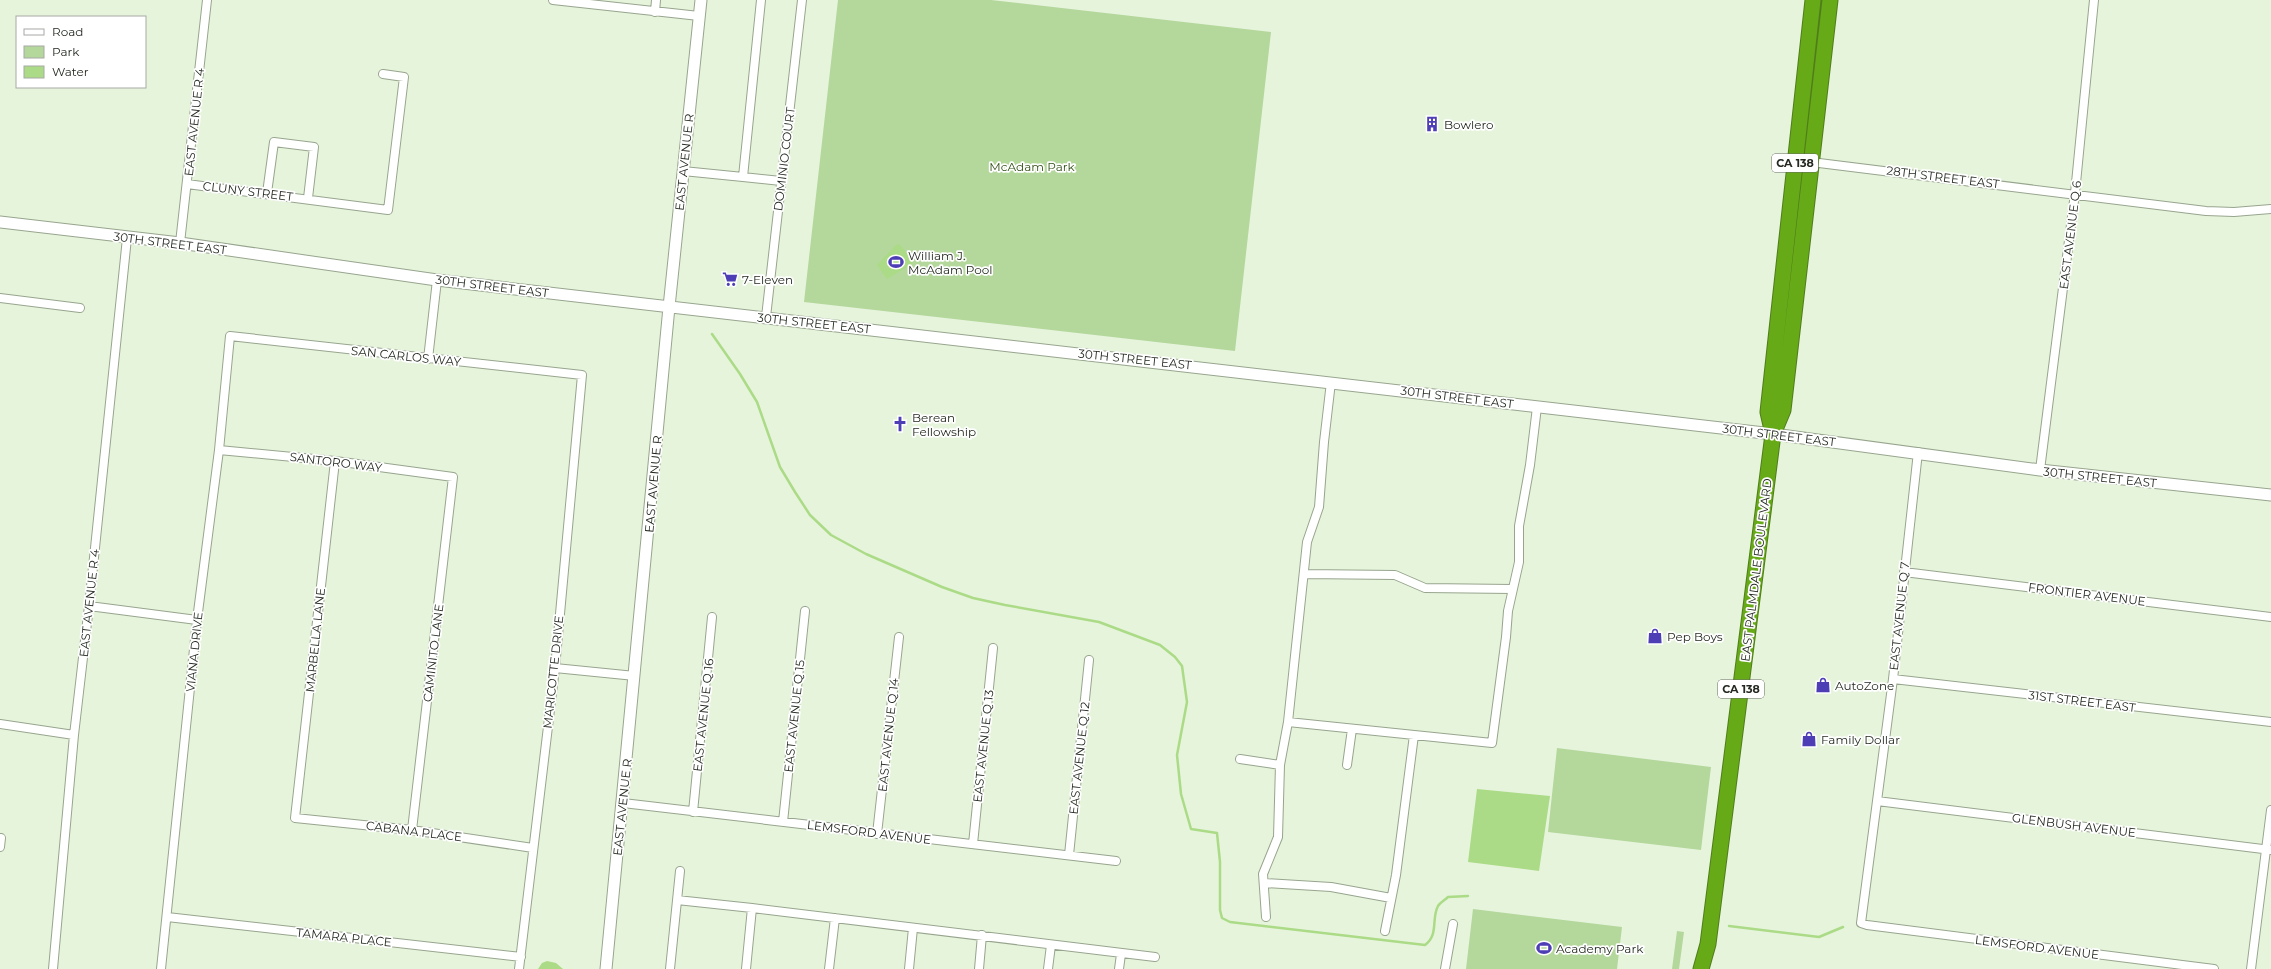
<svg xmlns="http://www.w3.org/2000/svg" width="2271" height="969" font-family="Montserrat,sans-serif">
<rect width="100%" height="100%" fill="#e6f4dc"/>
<path fill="#b4d79c" d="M838,0H991L1271,32L1235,351L804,302Z
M1557,748L1711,767L1701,850L1548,832Z
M1473,909L1622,927L1617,969H1466Z
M1677,931L1684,932L1679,969H1672Z"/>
<path fill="#abdb86" d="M899,244L913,260L912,264L887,279L877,265L896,245Z
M1477,789L1550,796L1539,871L1468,862Z
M547,961L556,963L563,969H538L542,963Z"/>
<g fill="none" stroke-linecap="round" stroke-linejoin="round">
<path stroke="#abdb86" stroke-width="2.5" d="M712,334L740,374L757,402L780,467L795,492L810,515L831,535L866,554L942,587L973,598L1005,605L1099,622L1160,645L1175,657L1182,666L1187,702L1177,755L1181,794L1191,829L1217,833L1220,862V910L1222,918L1230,922L1425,945C1439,935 1431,919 1438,906C1440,903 1445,900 1448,897L1468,896
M1729,926L1819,937L1843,927"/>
<g stroke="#98a58e" stroke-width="10">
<path id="street" d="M553,0L699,16
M761,0L743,177L781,181
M655,12L656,0
M1811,162L2206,211L2234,212L2271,209
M683,171L743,177
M187,184L388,210L404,77L383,74
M267,193L274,142L314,147L308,198
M180,243L207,0
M0,298L80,308
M766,317L802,0
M428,359L437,280
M219,450L335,461L453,477L412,830
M1918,452L1893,679L1861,923L1867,925L2214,969
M335,461L295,818L412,830L533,848
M2040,470L2075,193L2094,0
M1904,572L2271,617
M1305,574L1395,575L1425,588L1512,589
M89,606L197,620
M555,668L635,676
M1893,679L2271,722
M1288,722L1492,743L1506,637L1508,611L1519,562V526L1530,465L1537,407
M0,724L74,735
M1240,759L1280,765
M1347,765L1352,729
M1877,801L2271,850
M623,803L1116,861
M693,812L712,617
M783,822L805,611
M877,834L899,637
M973,844L993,648
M0,847L1,838
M1069,855L1089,660
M1264,883L1331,887L1391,898
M677,900L752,908L1155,957
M167,917L521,957
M1266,917L1263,874L1278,837L1280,765L1288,722L1307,542L1319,507L1324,442L1331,382
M1385,931L1396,875L1414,735
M53,969L74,735L89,606L127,238
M161,969L197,620L219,450L230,336L582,375L555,668L519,969
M670,969L680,871
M746,969L752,908
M829,969L835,918
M909,969L913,928
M979,969L982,935
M1048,969L1051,945
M1119,969L1121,954
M1445,969L1453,924
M2251,969L2271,810"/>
</g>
<g stroke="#98a58e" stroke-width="13">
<path id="secondary" d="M0,222L180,243L437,280L1773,434L2040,470L2271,495
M606,969L669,307L701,0"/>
</g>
<g stroke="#507d1b" stroke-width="17">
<path id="highway" d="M1773,434L1768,412L1813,0
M1701,969L1708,944L1773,434L1783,410L1830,0"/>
</g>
<use href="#street" stroke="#fff" stroke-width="8"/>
<use href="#secondary" stroke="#fff" stroke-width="11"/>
<use href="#highway" stroke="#67aa18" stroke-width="15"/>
</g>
<defs>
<g id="building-bare" transform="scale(1.2)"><path d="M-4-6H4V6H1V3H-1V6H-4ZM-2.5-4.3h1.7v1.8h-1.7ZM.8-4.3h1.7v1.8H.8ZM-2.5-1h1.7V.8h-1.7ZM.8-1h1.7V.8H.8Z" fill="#4e3eb5" stroke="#fff" stroke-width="2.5" paint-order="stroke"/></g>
<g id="stadium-bare" transform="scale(1.2)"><path d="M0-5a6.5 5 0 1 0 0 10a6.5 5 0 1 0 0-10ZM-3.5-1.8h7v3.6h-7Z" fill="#4e3eb5" stroke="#fff" stroke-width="2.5" paint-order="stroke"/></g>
<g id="supermarket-bare" transform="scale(1.2)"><path d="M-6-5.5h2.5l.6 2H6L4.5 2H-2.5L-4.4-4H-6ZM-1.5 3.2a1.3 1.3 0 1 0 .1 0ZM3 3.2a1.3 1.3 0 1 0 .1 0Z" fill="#4e3eb5" stroke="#fff" stroke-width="2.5" paint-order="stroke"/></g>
<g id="church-bare" transform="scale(1.2)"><path d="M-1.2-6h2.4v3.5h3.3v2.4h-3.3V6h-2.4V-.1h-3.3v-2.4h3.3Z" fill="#4e3eb5" stroke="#fff" stroke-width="2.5" paint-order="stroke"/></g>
<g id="shop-bare" transform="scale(1.2)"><path d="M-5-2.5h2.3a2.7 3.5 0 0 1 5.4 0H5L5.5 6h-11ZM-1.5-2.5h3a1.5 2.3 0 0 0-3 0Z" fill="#4e3eb5" stroke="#fff" stroke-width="2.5" paint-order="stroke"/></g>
</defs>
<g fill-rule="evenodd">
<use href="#building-bare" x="1432" y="124"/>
<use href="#stadium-bare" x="896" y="262"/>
<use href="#supermarket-bare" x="730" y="279"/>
<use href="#church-bare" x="900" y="424"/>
<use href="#shop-bare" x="1655" y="636"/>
<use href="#shop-bare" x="1823" y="685"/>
<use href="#shop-bare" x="1809" y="739"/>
<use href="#stadium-bare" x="1544" y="948"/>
</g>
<g text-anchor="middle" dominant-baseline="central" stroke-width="3.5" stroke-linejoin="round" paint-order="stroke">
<g fill="#fff" stroke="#666a64" stroke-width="1">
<rect x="1772" y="154" width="46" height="18" rx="3"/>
<rect x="1718" y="680" width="46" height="18" rx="3"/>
</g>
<g font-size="11" font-weight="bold" fill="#242a21">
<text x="1795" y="163">CA 138</text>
<text x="1741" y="689">CA 138</text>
</g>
<g font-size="12" fill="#242a21" stroke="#fff">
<text transform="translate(194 122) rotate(-84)">EAST AVENUE R 4</text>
<text transform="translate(784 159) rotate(-83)">DOMINIO COURT</text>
<text transform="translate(684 162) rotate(-84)">EAST AVENUE R</text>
<text transform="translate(1943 177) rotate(7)">28TH STREET EAST</text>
<text transform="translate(248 191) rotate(7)">CLUNY STREET</text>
<text transform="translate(2070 235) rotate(-83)">EAST AVENUE Q 6</text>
<text transform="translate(170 243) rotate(7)">30TH STREET EAST</text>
<text transform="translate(492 286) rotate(7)">30TH STREET EAST</text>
<text transform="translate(814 323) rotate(6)">30TH STREET EAST</text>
<text transform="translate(406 356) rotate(6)">SAN CARLOS WAY</text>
<text transform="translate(1135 359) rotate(6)">30TH STREET EAST</text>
<text transform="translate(1457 397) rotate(7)">30TH STREET EAST</text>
<text transform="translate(1779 435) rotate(7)">30TH STREET EAST</text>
<text transform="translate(336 462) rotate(7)">SANTORO WAY</text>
<text transform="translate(2100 477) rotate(6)">30TH STREET EAST</text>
<text transform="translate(653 484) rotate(-85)">EAST AVENUE R</text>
<text transform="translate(1756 570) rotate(-83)">EAST PALMDALE BOULEVARD</text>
<text transform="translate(2087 594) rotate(7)">FRONTIER AVENUE</text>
<text transform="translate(89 603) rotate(-84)">EAST AVENUE R 4</text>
<text transform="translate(1899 616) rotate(-84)">EAST AVENUE Q 7</text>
<text transform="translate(315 640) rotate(-84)">MARBELLA LANE</text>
<text transform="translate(194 652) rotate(-84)">VIANA DRIVE</text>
<text transform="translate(433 653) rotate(-83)">CAMINITO LANE</text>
<text transform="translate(553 672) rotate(-84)">MARICOTTE DRIVE</text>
<text transform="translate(2082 701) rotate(7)">31ST STREET EAST</text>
<text transform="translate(703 715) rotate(-84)">EAST AVENUE Q 16</text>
<text transform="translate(794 716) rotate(-84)">EAST AVENUE Q 15</text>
<text transform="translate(888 735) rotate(-84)">EAST AVENUE Q 14</text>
<text transform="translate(983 746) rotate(-84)">EAST AVENUE Q 13</text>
<text transform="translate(1079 758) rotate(-84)">EAST AVENUE Q 12</text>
<text transform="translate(622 807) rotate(-84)">EAST AVENUE R</text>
<text transform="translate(2074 825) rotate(7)">GLENBUSH AVENUE</text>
<text transform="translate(414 831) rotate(7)">CABANA PLACE</text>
<text transform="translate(869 832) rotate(7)">LEMSFORD AVENUE</text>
<text transform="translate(344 937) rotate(6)">TAMARA PLACE</text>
<text transform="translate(2037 947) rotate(7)">LEMSFORD AVENUE</text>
</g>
<g font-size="12" fill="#242a21" stroke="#fff" text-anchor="start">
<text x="1444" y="124">Bowlero</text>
<text x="908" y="255">William J.<tspan x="908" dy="14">McAdam Pool</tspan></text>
<text x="742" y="279">7-Eleven</text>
<text x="912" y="417">Berean<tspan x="912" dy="14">Fellowship</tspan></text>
<text x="1667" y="636">Pep Boys</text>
<text x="1835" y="685">AutoZone</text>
<text x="1821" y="739">Family Dollar</text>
<text x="1556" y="948">Academy Park</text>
</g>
<g font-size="12" fill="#325016" stroke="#fff">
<text x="1032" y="166">McAdam Park</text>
</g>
</g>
<rect x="16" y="16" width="130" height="72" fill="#ffffff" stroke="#a7aaa6"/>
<rect x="24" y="29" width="20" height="6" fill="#ffffff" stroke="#a7aaa6"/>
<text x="52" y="36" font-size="12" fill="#242a21">Road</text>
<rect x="24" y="46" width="20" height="12" fill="#b4d79c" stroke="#a7aaa6"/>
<text x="52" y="56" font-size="12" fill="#242a21">Park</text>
<rect x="24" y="66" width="20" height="12" fill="#abdb86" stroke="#a7aaa6"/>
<text x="52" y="76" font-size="12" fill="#242a21">Water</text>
</svg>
